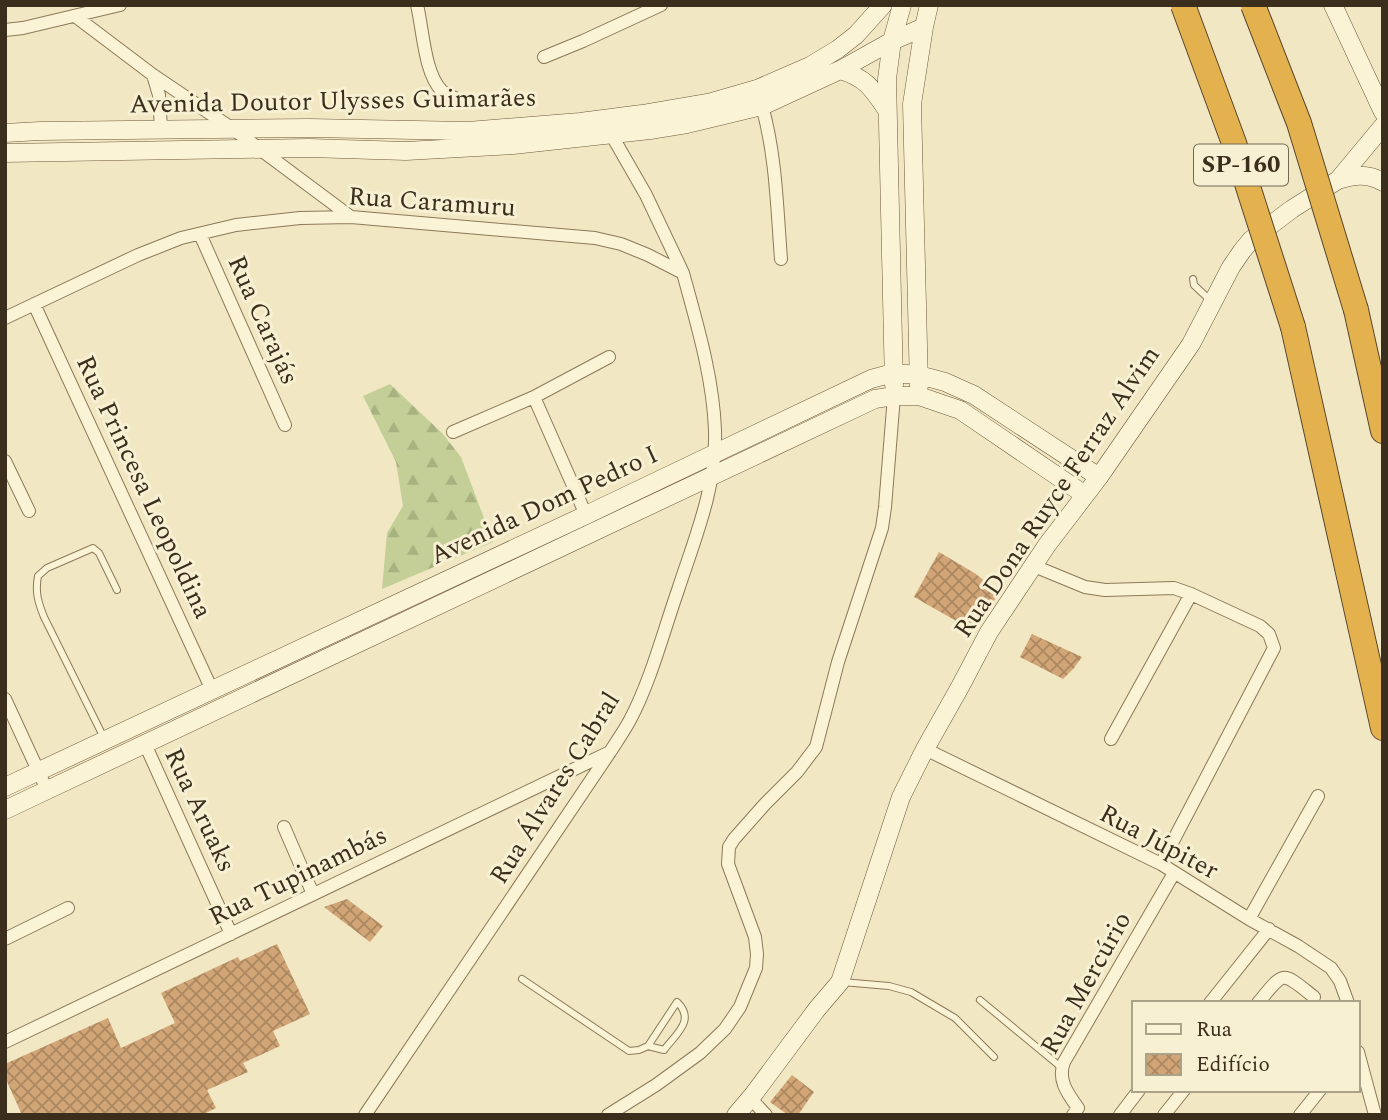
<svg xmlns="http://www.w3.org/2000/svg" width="1388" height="1120" font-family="Spectral,serif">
<defs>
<pattern id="forest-firs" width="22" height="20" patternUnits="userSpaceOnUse" patternTransform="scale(1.75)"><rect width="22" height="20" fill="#c3cf96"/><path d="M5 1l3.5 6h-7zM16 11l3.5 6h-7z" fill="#a8b281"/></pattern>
<pattern id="building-cross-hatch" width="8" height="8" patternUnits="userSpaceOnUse" patternTransform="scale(1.75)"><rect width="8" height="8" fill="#d1a576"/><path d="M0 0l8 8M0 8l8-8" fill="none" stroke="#ab8760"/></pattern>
</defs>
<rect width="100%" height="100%" fill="#f1e7c3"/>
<path fill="url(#forest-firs)" d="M390,384L442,433L461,457L493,542L382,589L387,533L403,506L396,462L363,396Z"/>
<path fill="url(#building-cross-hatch)" d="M939,552L976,574L999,593L974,631L914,597Z
M1032,634L1082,657L1074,668L1063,679L1020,657Z
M347,899L383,926L370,942L324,907Z
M277,944L310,1014L273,1031L280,1046L243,1063L248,1072L207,1090L216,1108L202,1115H22L5,1077V1064L108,1018L121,1048L175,1023L161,993L238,957L240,961Z
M792,1075L814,1092L798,1115H788L770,1102Z"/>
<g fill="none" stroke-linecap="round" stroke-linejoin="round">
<g stroke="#8c7958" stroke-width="8">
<path id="lane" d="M1193,279L1194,285L1211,301
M104,738L44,617C38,602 35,592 38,576L47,568L93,548L99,553L117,590
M522,979L629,1051L639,1050L648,1046L677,1002C696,1020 676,1034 664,1050L648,1046
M842,982L889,986L911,992L955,1018L994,1057
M980,1000L1062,1068"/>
</g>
<g stroke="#8c7958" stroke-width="14">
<path id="street" d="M417,5C423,29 424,73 442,91C447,95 455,98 461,101
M75,16L153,75L233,129L351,217
M5,30L23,28L120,5
M544,57L583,41L661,5
M153,75L159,95L161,129
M762,106C776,155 777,208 781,259
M611,134L646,195L683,273
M200,234L285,425
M34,304L212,690
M5,318L138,255L181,238L236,225L300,218L351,217L595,238L621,244L648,255L683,273C697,324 713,377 715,430C717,486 695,538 678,590C663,633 651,680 630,720C624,731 617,741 610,752L365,1115
M534,397L586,515
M453,432L534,397L609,357
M5,461L29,511
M1034,566L1085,587L1105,590L1174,588L1191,594L1260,626L1269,634L1274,648L1161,864
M5,699L47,790
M1111,739L1191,594
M145,744L231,934
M925,749L1161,864L1249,919L1298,946L1331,968L1340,981L1348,1003
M284,827L313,894
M1249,919L1318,796
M5,939L68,908
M1210,1003L1269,929
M1258,1003C1285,970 1281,971 1314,997
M5,1042L610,752
M1358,1052L1375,1115
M750,1098L766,1115
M608,1115L656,1085L700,1053L725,1029L740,1007L756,968L757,954L755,937L728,864L729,847L734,839L765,804L797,772L816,747L838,662L882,528L885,507L894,396
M1073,1115L1078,1108C1068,1094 1057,1080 1064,1062L1174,873
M1120,1115L1139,1090
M1164,1115L1184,1090
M1300,1115L1320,1090"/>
</g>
<g stroke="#6e593b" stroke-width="19">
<path id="secondary" d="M1333,5L1383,112
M840,70C866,78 872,88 887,110
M5,133L40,131L309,128L468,131L580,122L642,114L712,102L757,89L810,66L838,49L856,35L883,5
M5,153L309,148L406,151L513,145L650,130L687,124L762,106L840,70L892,41L924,27
M1338,180C1354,175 1367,173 1383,182
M894,385L887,79L892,41L902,5
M919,386L912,104L924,27L929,5
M5,787L586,515L871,379L893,373L919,375L945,382L974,395L1099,477
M5,810L875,399L894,396H919L960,410L1085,495
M736,1115L753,1095L817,1009L840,982L901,797L925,749L960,687L989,632L1047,545L1099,477L1191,344L1231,267L1242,251L1251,240L1292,209L1338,180L1383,126"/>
</g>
<g stroke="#59462d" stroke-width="26">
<path id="highway" d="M1356,310L1383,431
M1293,327L1383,728"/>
</g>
<use href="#lane" stroke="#fbf3d6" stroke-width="6"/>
<use href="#street" stroke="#fbf3d6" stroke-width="12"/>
<use href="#secondary" stroke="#fbf3d6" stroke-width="18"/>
<use href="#highway" stroke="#e4b14f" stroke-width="24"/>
<g stroke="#59462d" stroke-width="26" stroke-linecap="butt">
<path id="highway-bridge" d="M1183,5L1234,143L1293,327
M1253,5L1299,123L1356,310"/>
</g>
<use href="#highway-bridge" stroke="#e4b14f" stroke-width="24"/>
</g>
<g text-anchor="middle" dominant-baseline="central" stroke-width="6" stroke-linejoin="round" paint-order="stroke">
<rect fill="#f7f0d3" stroke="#736854" stroke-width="2" x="1194" y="144.5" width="94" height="41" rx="5"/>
<g font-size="24" font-weight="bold" fill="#3b2e1d">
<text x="1241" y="165">SP-160</text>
</g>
<g font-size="26" fill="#3b2e1d" stroke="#f7f0d3">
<text transform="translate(333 101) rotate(-1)">Avenida Doutor Ulysses Guimarães</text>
<text transform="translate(432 202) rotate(4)">Rua Caramuru</text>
<text transform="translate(263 320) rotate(66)">Rua Carajás</text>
<text transform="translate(144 487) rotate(65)">Rua Princesa Leopoldina</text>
<text transform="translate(1057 492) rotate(-56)">Rua Dona Ruyce Ferraz Alvim</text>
<text transform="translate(544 505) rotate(-25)">Avenida Dom Pedro I</text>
<text transform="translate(555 788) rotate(-58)">Rua Álvares Cabral</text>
<text transform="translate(200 810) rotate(65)">Rua Aruaks</text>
<text transform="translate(1159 842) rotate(28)">Rua Júpiter</text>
<text transform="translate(298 876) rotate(-26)">Rua Tupinambás</text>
<text transform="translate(1086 983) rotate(-61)">Rua Mercúrio</text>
</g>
</g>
<rect width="1388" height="1120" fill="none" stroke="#3b2e1d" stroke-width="14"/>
<rect x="1132" y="1001" width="228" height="91" fill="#f7f0d3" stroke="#aca28a" stroke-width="2"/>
<rect x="1146" y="1024" width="35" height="10" fill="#fbf3d6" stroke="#aca28a" stroke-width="2"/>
<text x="1196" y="1036" font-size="21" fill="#3b2e1d">Rua</text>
<rect x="1146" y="1054" width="35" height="21" fill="url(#building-cross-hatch)" stroke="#aca28a" stroke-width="2"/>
<text x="1196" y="1071" font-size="21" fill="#3b2e1d">Edifício</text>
</svg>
